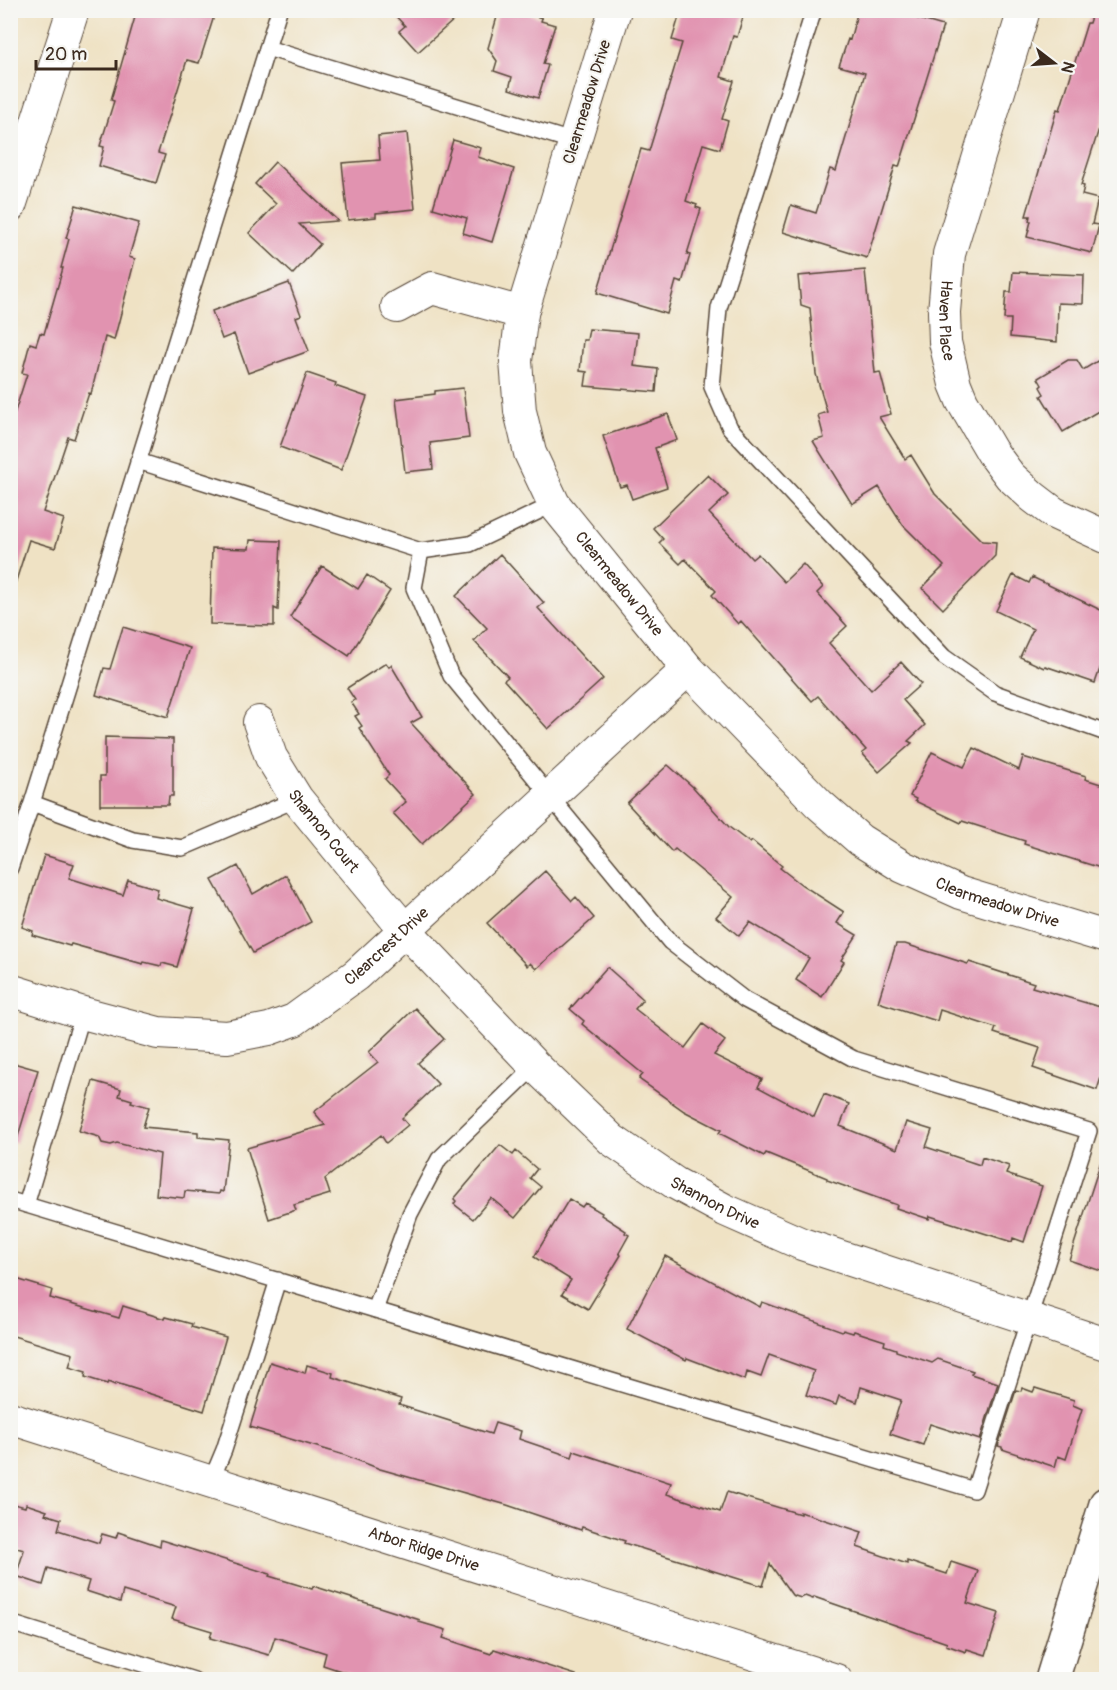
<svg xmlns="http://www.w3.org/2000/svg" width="1117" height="1690" font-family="Pangolin,sans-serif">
<rect width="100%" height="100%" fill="#f6f6f2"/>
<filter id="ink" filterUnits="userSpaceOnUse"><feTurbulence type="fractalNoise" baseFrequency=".0167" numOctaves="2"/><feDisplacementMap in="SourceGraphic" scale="12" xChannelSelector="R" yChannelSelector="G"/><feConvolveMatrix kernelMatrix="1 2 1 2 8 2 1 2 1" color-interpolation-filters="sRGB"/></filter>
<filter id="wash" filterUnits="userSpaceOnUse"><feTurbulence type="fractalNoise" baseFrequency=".008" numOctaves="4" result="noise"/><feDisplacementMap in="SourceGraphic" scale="24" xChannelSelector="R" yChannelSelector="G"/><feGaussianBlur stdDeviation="1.35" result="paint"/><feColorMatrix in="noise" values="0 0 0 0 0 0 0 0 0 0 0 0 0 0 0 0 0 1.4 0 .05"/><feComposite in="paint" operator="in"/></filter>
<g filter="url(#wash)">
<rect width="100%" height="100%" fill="#efe2c4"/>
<g id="blocks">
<path fill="#e193b0" d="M137,10H216L199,63L187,60L158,153L165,155L156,183L99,166L104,147L100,146L114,101L111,100Z
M390,10H465L418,52L399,31L405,26Z
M499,10H530L529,14L542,18L541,21L555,25L543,64L548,65L538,98L509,89L512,77L494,71L497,61L488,48Z
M681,10H745L737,37L733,36L721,77L734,81L722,119L728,121L720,149L703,144L686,201L697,205L696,207L701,209L687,254L690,255L682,283L676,281L667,314L597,293L641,149L649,151L682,43L672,40Z
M858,10H888L943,26L899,167L895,166L867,258L783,232L791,205L816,213L830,169L836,171L865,73L839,66L848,39L850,40Z
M1093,10H1107V104L1081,185L1084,186L1082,195L1098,199L1092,224L1099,225L1092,253L1027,237L1031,221H1029L1030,216H1026L1057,109L1060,110L1087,23H1089Z
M407,133L415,209L376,213V217L348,220L342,163L380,160L378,136Z
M453,140L481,148L478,157L514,169L492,242L463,233L467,218L433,208Z
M275,162L338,221L299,224L320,244L293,274L249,233L276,204L255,184Z
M76,205L139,223L129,257L135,259L114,340L105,337L91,394L89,393L74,439L68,437L43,512L64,519L55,548L29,540L15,584L10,583V502L16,484L10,483V427L27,374L22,373L30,343L36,345L40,333L44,334L63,268H61L69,239L66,238Z
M865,270L875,373L880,372L891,414L879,417L905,459L911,455L935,494L982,541L996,542L995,556L943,609L922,588L944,566L903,525L879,487L852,504L813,441L824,438L818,415L827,412L816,374L810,308L801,305L798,276Z
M1013,272L1084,275L1083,304L1058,303L1057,342L1010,337L1011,319H1004L1006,292H1011Z
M289,283L301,315L296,317L309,351L248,373L234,334L222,339L212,311Z
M589,329L638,333L634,366L658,369L656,392L585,386L587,372L580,371L583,340H587Z
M1068,360H1077L1083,370L1099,360L1107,373V406L1063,432L1041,396L1044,394L1040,387L1042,385L1038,378Z
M307,373L336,383L335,386L367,397L341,470L280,447Z
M463,388L469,438L430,443L433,469L405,472L396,399L435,394V391Z
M668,414L677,440L655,448L667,487L632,499L627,485L620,487L603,436Z
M708,475L728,495L709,513L752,559L758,554L784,582L803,564L823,587L817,593L847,626L829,643L871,690L901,662L921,684L903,700L925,725L908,741L912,743L879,772L862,753L866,750L818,696L812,701L741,621L738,624L712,595L716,591L685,559L680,564L659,543L663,539L653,528Z
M250,540L281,541L278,610L274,608V626L210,624L212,548L249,549Z
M500,554L544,603L538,608L603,679L548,729L504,680L508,677L474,641L487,628L456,596Z
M322,566L358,589L367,575L390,591L349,656L290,617Z
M1013,575L1029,583L1032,577L1107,613V649L1095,683L1045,666L1044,668L1020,657L1033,629L996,611Z
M123,627L190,648L168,717L96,695L104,668L110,669Z
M386,663L389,667L391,665L422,717L411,723L476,794L422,844L393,813L406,802L385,779L389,775L359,728L362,726L355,716L359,714L351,702L355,700L347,688Z
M105,737L173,739V796H169L168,805H100V776H105Z
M974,748L1019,770L1023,757L1086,776L1085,779L1107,786V870L1024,844L1025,841L962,821L961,823L915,801L916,799L910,796L932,752L964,767Z
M668,765L693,787L729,827L750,843L752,841L782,866L780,868L802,885L844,912L837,923L857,935L841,960L844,962L822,997L796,980L809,958L750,922L739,936L716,917L733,897L675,849L672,852L627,803Z
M44,855L74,864L69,878L123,895L128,880L158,889L156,898L194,909L177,967L162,963L161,966L144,962L143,964L71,944L70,946L32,935L33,931L22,927Z
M238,866L253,894L286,875L311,922L253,953L212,880Z
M545,871L572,901L576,897L594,918L536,969L530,963L527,966L487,923Z
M896,944H905L968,964L969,962L1034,983L1032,987L1107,1009V1059L1097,1090L1033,1068L1040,1048L994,1033L996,1028L940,1010L937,1021L878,1002Z
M607,967L643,999L635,1009L685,1048L703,1024L725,1041L714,1055L762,1079L758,1087L814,1117L824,1094L849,1104L840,1126L897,1149L906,1122L932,1130L926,1147L980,1165L982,1157L1009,1166L1006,1174L1042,1186L1024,1242L1013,1238L1012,1242L930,1216L929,1219L896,1208L897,1205L827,1180V1178L766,1153L764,1156L719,1133L721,1130L684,1111L639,1079L643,1074L582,1024L584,1021L570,1009Z
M415,1008L444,1039L418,1063L438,1084L402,1118L408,1125L386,1143L381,1135L325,1179L330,1194L294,1205L296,1210L269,1219L247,1148L325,1125L314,1112L378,1062L369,1052Z
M10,1062L38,1070L16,1143L10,1142Z
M93,1081L121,1089L119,1096L132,1100L131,1102L149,1107L143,1127L198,1132V1137L229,1140L223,1192L220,1191L219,1194L185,1191L184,1198L156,1195L160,1154L117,1143L111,1145L102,1143L99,1137L79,1131Z
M500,1145L513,1155L516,1151L537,1169L530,1178L541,1187L515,1218L491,1198L473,1219L454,1204L456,1201L454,1199Z
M1102,1158L1107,1159V1273L1069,1260Z
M569,1199L582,1207L585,1203L602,1213L601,1215L626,1231L625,1233L629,1235L619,1253L621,1255L588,1309L562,1294L571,1280L534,1257Z
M665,1256L760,1307L762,1302L842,1331L843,1330L853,1333L854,1331L885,1341L884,1345L896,1349V1351L932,1363L938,1359L973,1371L971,1374L998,1383L980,1440L930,1424L923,1445L890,1434L901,1400L861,1387L857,1402L839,1396L836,1405L806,1395L814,1371L769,1355L761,1377L747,1372L745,1380L687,1358L686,1360L627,1329Z
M10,1277L52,1290L50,1298L119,1318L123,1306L165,1319L166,1317L192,1324L191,1327L226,1337L204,1411L116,1383L115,1385L108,1382L107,1384L85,1377L86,1372L69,1367L73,1354L10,1335Z
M270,1362L305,1373L307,1365L333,1373L332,1377L401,1399L399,1405L491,1434L495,1423L521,1431L519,1439L572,1457L574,1451L671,1483L667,1494L720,1512L727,1492L800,1514V1512L810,1515L862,1532L857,1547L907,1564V1561L947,1574L951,1562L978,1571L967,1603L999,1613L986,1655L967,1649L966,1652L946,1645L947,1643L814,1597L813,1599L805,1596L801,1598L792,1595L770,1564L763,1586L752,1583L624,1543L625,1541L582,1527L581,1530L507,1505L380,1469L344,1455L250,1427Z
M1022,1388L1033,1392L1035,1388L1074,1400L1073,1405L1082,1409L1066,1459L1058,1456L1055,1467L1002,1449V1447L998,1446L1016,1390L1021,1391Z
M10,1503L25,1507L26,1504L47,1511L45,1514L61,1519L58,1530L99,1543L102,1534L116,1538L118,1532L160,1546L161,1540L270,1574L269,1576L312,1589L313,1586L420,1620L419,1622L446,1630L443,1638L491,1654L494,1649L576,1675L575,1680H368L323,1665L326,1653L275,1637L269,1655L210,1638L212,1631L172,1619L176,1607L123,1591L120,1602L86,1591L89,1581L48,1568L43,1585L16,1576L24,1550L10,1546Z"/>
</g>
</g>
<g filter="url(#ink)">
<use href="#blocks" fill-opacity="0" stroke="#564637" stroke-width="1.5"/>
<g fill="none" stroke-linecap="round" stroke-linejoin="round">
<g stroke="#564637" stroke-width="18">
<path id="lane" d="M279,10L32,803L133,840L182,848L297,799
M814,10L719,308L712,387L730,428L944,657L995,693L1106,733
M267,48L575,142
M138,461L421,551L470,544L554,504
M10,868L32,803
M10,1200L974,1490L1089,1131L854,1059L745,1000L670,942L451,676L414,588L421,551
M26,1205L83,1013
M375,1310L410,1214L439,1159L535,1066
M211,1481L224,1450L278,1280
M10,1623L194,1680"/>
</g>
<g stroke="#564637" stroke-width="34">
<g id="street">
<path id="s1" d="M615,10L522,313L516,361L520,411L530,453L554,504L688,669L819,804L860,840L903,867L961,893L1106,937"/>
<path id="s2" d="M1024,10L949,254L944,312L945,342L955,384L962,401L992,452L1010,476L1033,497L1054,513L1106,537"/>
<path d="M10,206L73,10"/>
<path d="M397,307L432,288L522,313"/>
<path id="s3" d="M259,722L271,757L297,799L351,865L405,930L535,1066L612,1140L675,1183L725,1210L802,1244L1106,1344"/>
<path id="s4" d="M10,990L83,1013L158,1033L227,1037L269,1029L294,1020L356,975L688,669"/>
<path id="s5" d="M10,1418L836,1680"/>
</g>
</g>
<g stroke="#564637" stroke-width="36">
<path id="secondary" d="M1052,1680L1106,1504"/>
</g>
<use href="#lane" stroke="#fff" stroke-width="15"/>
<use href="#street" stroke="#fff" stroke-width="32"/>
<use href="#secondary" stroke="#fff" stroke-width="33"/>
</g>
</g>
<g text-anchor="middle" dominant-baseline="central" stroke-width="4.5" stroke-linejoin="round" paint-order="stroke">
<g font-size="16" fill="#3b2a1e" stroke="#f6f6f2">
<text transform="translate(587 102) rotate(-73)">Clearmeadow Drive</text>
<text stroke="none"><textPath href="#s2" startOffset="322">Haven Place</textPath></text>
<text stroke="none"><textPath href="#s1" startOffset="618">Clearmeadow Drive</textPath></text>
<text stroke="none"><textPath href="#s3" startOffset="128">Shannon Court</textPath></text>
<text stroke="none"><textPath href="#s1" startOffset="1122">Clearmeadow Drive</textPath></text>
<text stroke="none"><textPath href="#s4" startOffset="411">Clearcrest Drive</textPath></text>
<text stroke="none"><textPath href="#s3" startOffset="672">Shannon Drive</textPath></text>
<text stroke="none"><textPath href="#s5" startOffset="434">Arbor Ridge Drive</textPath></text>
</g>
</g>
<rect width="1117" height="1690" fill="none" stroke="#f6f6f2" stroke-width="36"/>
<g transform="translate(1054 63) rotate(107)" stroke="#f6f6f2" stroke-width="4.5" paint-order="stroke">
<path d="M0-4.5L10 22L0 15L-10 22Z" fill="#3b2a1e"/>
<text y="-9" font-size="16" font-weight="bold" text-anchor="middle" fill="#3b2a1e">N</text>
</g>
<path d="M36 60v9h80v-9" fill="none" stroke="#3b2a1e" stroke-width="3"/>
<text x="45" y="60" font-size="18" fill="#3b2a1e" stroke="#f6f6f2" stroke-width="4.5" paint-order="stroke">20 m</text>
</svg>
